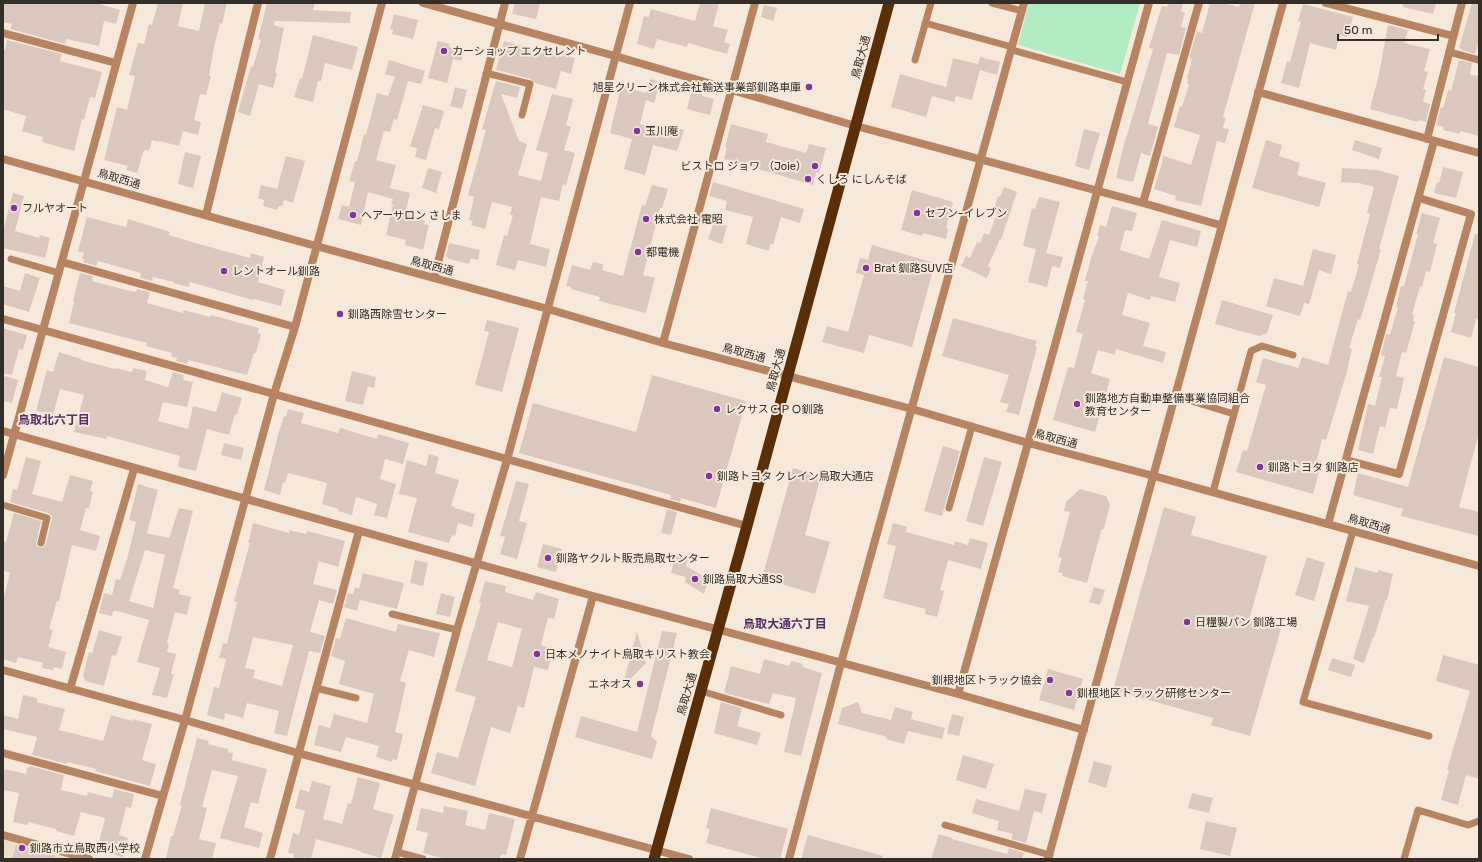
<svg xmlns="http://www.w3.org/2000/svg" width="1482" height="862" font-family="Rubik,'Noto Sans JP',sans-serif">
<rect width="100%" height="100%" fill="#f6e9da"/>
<path fill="#efdcc9" d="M3,838L80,859H3Z"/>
<path fill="#b1ecc2" d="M1029,3H1140L1120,74L1018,45Z"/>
<path fill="#dac8bf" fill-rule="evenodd" d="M3,3H96L120,10L116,24L104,21L99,46L66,39L65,44L10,29L12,24L3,22Z
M158,3H183L178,26L199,31L205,3H227L222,24L220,23L214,47L209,76H211L206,95L200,94L194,120L201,122L198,135L183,131L179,146L159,141V142L152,140L149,151L144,150L137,173L126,170L128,166L104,160L117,107L127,110L135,76L129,75L138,43L144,44L149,24L152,25Z
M267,3H315L313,10L351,12L350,23L275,21L274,25L284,28L275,73H277L273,88L259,84L250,116L238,112L251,66L253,67L261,40L258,39Z
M515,3H540L536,19L512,14Z
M700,3H719L713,26L728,30L724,42L730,44L727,54L688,43L687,47L657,39L654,49L637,44L644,16L649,17L651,9L695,21Z
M1168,3H1183L1181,11L1185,13L1181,27L1186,28L1179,55L1167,53L1148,124L1158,127L1150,156L1141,153L1133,182L1116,178L1123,148L1153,49L1149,48L1156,25L1162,6L1167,7Z
M1210,3H1223L1239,7L1240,3H1255L1223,117L1226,118L1223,128L1229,129L1225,143L1217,141L1201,206L1175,200L1176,196L1154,189L1164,156L1191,165L1200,135L1174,127L1180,106L1182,107L1189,84H1187L1188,79L1187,78L1192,59L1189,58L1197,31L1202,33Z
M1403,3H1436L1433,14L1403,7Z
M1472,3H1479V40L1475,54L1462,50V49L1459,48Z
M1303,4L1353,17L1347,37L1340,35L1336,50L1310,43L1299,88L1281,83L1287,61L1290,62L1301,22L1298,21Z
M764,5L777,8L773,21L761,17Z
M394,14L418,20L413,39L392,34L393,30L390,29Z
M1388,25L1408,30L1404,43L1430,49L1424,71L1428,72L1423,89L1426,90L1423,102L1430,104L1426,122L1419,120L1418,122L1370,109L1379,74Z
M313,35L358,47L352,70L325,63L321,81H318L313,102L294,97L300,78L302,79Z
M7,40L62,54L60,61L102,72L95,98L90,97L84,120L82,119L74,151L42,142L43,137L22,131L26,116L3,109V50H5Z
M438,41L450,44L449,47L464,51L461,61L453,59L447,83L428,78Z
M504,41L562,57L563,55L575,58L571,74L561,71L556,89L535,83L531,79L496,70Z
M980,57L1000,62L997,75L980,70L972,100L956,96L954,102L932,96L926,117L891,107L900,74L946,87L953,58L978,64Z
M389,60L425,71L421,84L408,81L397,120L394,119L390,132L384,131L376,160L396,165L390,188L410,193L406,210L411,211L410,216L425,220L424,224L429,225L423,250L405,245L406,240L386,235L393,204L391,203L393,199L368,192L361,225L338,219L342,205L349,207L355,182L349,181L355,161H357L364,134L366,135L377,93L388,96L395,77L385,74Z
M1459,60L1472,63L1470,75L1479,76V136L1460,131V134L1443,130L1444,127L1436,125L1441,107L1443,108L1448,90L1451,91Z
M650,79L660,82L654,103L646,100L640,124L666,131L667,125L684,130L677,151L653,145L645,175L624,169L632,139L610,133L621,86L646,93Z
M496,81L520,87L517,98L501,94L519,141L527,144L518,175L541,181L548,153L536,150L552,94L573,99L566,125L571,127L564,150L575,153L566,185L563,184L559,201L541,197L530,244L550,249L546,267L518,260L515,270L496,265L504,235L507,236L513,215H510L512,207L492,202L485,229L471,225L473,221L469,220L474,197L468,195L486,130L482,129Z
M455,87L467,90L462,109L450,106Z
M692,90L702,92V96L714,99L710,115L687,109Z
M423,105L444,111L439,129L435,128L426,160L415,157L417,148L410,146Z
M731,124L768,134L766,142L806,153L809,144L826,148L819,173L816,172L813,185L724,159L727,148L725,147Z
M1084,129L1100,133L1089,170L1075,166Z
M1266,140L1282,145L1279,156L1300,163L1297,175L1326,183L1319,207L1252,188Z
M1355,140L1382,148L1379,159L1352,150Z
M185,152L201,156L193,188L178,184Z
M286,156L305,161L293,203L284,200L282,206H279L277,210L263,206L264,200L258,198L261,185L277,189Z
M1443,167L1463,172L1456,198L1434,193L1437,182L1439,183Z
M428,168L442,172L436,193L422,188Z
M1342,168L1377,170L1399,176L1379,249H1381L1366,301L1360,320L1358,319L1349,348L1352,349L1346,375L1326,440L1322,439L1317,460L1322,461L1313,494L1236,472L1243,450L1247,451L1266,385L1256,382L1263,358L1298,368L1302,357L1328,365L1348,291L1351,292L1359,265L1357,264L1370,214L1367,213L1374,187L1359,183L1341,182Z
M713,182L804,209L800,223L781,217L773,245L770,244L769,251L746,244L753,217L725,210L727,201L709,196Z
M652,185L668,189L662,208H660L643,275L655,278L646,313L599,301L600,297L571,289V287L566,286L572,265L590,270L593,262L603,264L602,270L623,276L642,205L645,206Z
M1004,187L1017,192L1001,240L1000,239L988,266L991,268L987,278L961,266L966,256L970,258L977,242L980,243L984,233L989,235L997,213L993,211L998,196L1000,197Z
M912,190L953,202L946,228L948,229L946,239L923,233L922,236L901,230Z
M13,193L24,196L15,231L39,238L40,235L50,238L45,258L3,248V231Z
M1039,197L1060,202L1046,253L1063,257L1060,268L1052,266L1047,287L1028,282L1036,249L1023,246L1032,208L1035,209Z
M1112,206L1137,213L1132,231L1125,230L1120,250L1149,259L1162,220L1201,231L1197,247L1170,240L1159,277L1180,283L1175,302L1151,296L1150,300L1128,293L1122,315L1150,323L1143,346L1166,352L1163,363L1116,349L1115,355L1098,350L1091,373L1110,379L1095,432L1053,420L1068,367L1074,368L1083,334L1076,332L1085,300L1083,299L1088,281H1085L1091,258L1099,237L1097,236L1100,225L1106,227Z
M1422,213L1440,218L1433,243L1437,244L1430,272L1426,271L1422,287L1420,286L1412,315H1414L1413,321H1415L1406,353L1402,352L1396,376L1404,378L1397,409L1390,408L1385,428L1380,426L1373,454L1358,450L1368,404L1375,406L1382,377H1379L1385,356L1381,355L1386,334L1390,335L1398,307H1396L1401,286H1404L1418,234H1416Z
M87,217L126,227L128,219L170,232L169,235L195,243L250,258L251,253L264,257L258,282L285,290L281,306L254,299L253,300L190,282L189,287L173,283L174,282L153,277L152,281L140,278L141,273L98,261L96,266L83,262L84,259L82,258L84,253L78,251Z
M714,222L727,226L722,244L708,239Z
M1475,234H1479V320L1476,319L1471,338L1451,332L1456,313H1454Z
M449,243L480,250L478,260L471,258L469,264L449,259L446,256Z
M872,245L935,263L912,347L869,335L864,353L822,342L827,326L848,332L864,275L856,273L860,258L868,260Z
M1313,249L1336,255L1331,274L1319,270L1309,304L1304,303L1300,316L1266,306L1274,278L1303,286Z
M25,273L40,278L29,312L3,304V286L20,291Z
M80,273L93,276L92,281L126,290L136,292L137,289L150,292L147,303L183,313L184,310L210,317L211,315L259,328L257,333L261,334L256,353H254L247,375L188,360L187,364L176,361L177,358L171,356L172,353L146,346L147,343L69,323L74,302L73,301Z
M1222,300L1273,315L1267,333L1259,336L1215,324Z
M953,318L1037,341L1035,346L1037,347L1019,415L1006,412L1009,404L1000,402L1009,375L942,356Z
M487,320L519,328L502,392L475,385L489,332L484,331Z
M3,328L27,335L23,350L19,349L12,375L3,373Z
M59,352L81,359V360L115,369L116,368L132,372L133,368L147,371L145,380L168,387L173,372L184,375L183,380L193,382L187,407L163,402L158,421L188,429L193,406L216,412L222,392L242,398L237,415L235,414L229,435L207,429L196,471L178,467L180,456L107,436V439L74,432L84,395L60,389L53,415L36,411L47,370L53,372Z
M1444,357L1479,367V433L1459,507L1479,512V536L1401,516L1403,509L1353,495L1358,473L1408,487Z
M352,371L376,377L374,388L368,386L363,405L345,401Z
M652,375L746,401L716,508L681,498L680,502L670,499L671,495L519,453L533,403L636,432Z
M5,376L18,380L12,403L3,401V383Z
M288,409L304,413L301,423L338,433L340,428L377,439L378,434L409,443L403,464L385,459L380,479L396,484L387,518L374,515L377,504L356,497L352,515L338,511L339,509L322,504L327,483L288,473L285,483L283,482L280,495L264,490L278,435L284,416L286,417Z
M224,443L244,448L241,460L221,455Z
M943,446L960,451L942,516L924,511Z
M429,454L439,457L435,473L459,480L451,506L455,507V508L475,514L472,527L458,523L455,536L452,535L449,543L408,532L417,498L399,494L407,460L426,466Z
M26,457L41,461L32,494L62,502L70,475L93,481L90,491L93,492L89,508H86L80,530L100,536L96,551L72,545L59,601H57L49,629L53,630L48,647L66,652L62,669L54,667L53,670L42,668L43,663L18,657L16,663L3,659V601L10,573L3,570V541L6,542L14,513L41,521L36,544L38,547L43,548L46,544L52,519V516L48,513L10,502L13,489L17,490Z
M984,457L1002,462L983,526L966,521Z
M793,468L821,476L805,535L830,542L815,594L762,578Z
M516,481L529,484L519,521L527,523L517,559L500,554L505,537L500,536Z
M138,484L158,490L147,533L169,538L179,508L193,511L173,588L180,590L179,594L191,597L187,615L175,612L167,643L169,644L167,652L176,654L171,674H174L167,698L152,695L160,668L137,662L149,620L117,611H113L112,616L99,613L104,593L112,595L116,579L120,580L127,559L136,522L129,520ZM145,550L165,555L153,608L129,601Z
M1080,489L1106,496L1110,505L1104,528L1101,531L1087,583L1062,576L1063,573L1058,572L1062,558L1058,557L1070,512L1064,511L1066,502Z
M1164,507L1196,517L1191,535L1267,556L1249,620L1281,629L1250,736L1211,725L1213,718L1113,690Z
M667,509L677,512L671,535L661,533Z
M253,523L289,533V530L306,534L307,531L345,541L338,567L319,561L313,584L337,590L333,604L319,600L310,632L325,636L320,653L309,651L287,736L274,733L279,711L247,703L243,718L225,713L224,720L207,715L214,687L219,688L226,659L219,658L223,643L227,644L237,602L234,601L250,543H248ZM253,637L293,645L282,686L253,678L255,670L245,668Z
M893,523L907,527L906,532L954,545L955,541L968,545L970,538L988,543L981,569L948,560L940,590L944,591L937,617L925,614L926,609L883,598L896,546L887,544Z
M543,544L562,549L556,572L537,567Z
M676,553L689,557L686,566L710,580L709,583H707L704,594L685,582L686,577L671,573Z
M1307,557L1325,563L1314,601L1295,595Z
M415,560L428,563L423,586L410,583Z
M1355,567L1378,573V570L1393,574L1387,600L1386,599L1374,638L1373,637L1364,663L1353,659L1369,606L1346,601Z
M363,573L404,583L397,609L360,600L357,611L344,607L348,593L353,594L355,587L359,589Z
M485,581L506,586L505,592L533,600L536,592L559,599L554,619L548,618L541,645L553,649L548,670L534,667L524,708L518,706L510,733L491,727L475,786L431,773L437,752L458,758L476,697L455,691L481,604L479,603ZM498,622L522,629L512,667L487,660Z
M1094,587L1105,590L1100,605L1089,602Z
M441,593L455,597L450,617L436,614Z
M346,618L396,632L398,624L440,633L434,657L409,650L400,681L406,683L395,732L403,734L397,760L393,759L392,762L376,757L379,746L346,737L341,752L314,745L319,725L330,728L334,714L367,723L374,694L339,684L345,661L331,656L336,638L340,639Z
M99,630L122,637L116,656L112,655L104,686L85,681L83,675L89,652L92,653Z
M662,631L677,633L651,736L657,742L652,759L575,737L581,716L637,732Z
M637,632L646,663L622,688Z
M1443,655L1479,665V779L1466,775L1458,805L1441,800L1449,770H1447L1470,691L1436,681Z
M1332,658L1355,665L1351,677L1328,670Z
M764,659L789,666L791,661L803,664L802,667L822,673L801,756L784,752L796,698L773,693L769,704L724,693L731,666L760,674Z
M1048,669L1083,679L1074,710L1039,700Z
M23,695L37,698V702L65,709L59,730L103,741L111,715L132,721V719L152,724L142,760L156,764L150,786L95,771L96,769L67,762V764L32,755L37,737L3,729V715L18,719Z
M721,702L742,708L737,726L761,733L757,745L714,733Z
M858,702L862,713L891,720L895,707L913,712L911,719L945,728L942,739L908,731L904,744L886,739L887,737L838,724L842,708Z
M952,714L964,717L959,736L947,733Z
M197,738L209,741L208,744L228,749V752L233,753L232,760L267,769L258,804L251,802L244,827L263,833L259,848L220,838L238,776L212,770L202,807L207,808L199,839L216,843L212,859H166L171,836H173L182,805H180Z
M963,755L994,764L986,789L956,780Z
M1094,761L1112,766L1106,788L1088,782Z
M30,766L64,775L61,790L87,796L88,792L112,798L114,789L134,794L131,808L126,807L119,835L128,838L123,857L97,850L105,818L81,812L74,836L56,831V829L28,822V825L13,822L19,793L3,790V777L5,769L26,774L27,767L29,768Z
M358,777L380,783L373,809L394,815L381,858L360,852L361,851L316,839L311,859H293L294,854L288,853L293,833L299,835L305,811L295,808L300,789L309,792L312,781L331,786L323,819L342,824L348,803L351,804Z
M1025,789L1047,794L1042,813L1034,811L1026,843L1011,839L1013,834L997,830L999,821L972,813L976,799L1019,811Z
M1192,793L1213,798L1209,813L1188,808Z
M444,806L468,811L465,825L485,830L489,813L515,819L506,855L501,854L500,859H446L423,853L428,833L416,830L421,808L443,813Z
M711,808L788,829L780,859H765L706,843L710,829L706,828Z
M1206,821L1237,828L1230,856L1200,849Z
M939,834L952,838V839L1007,854L1009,848L1024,853L1022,859H931Z
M808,835L883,856L882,859H801Z
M16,845L55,855V859H12Z"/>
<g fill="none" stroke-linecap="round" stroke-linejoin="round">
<path stroke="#b68460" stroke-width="7" d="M992,3L1022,11
M925,23L1012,47
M1012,50L1127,82
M1449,52L1479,60
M915,60L931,3
M486,73L530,84L522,115
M11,259L59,273
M1175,396L1234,414L1213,492
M1234,414L1251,351L1262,346L1293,355
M3,505L47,518L41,543
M949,508L972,426
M1353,531L1303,702L1429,736
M392,614L457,630
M316,688L356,698
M701,691L781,715
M945,825L1050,855
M397,852L423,859
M1404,859L1418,810L1468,825L1479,821"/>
<path stroke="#b68460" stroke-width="8" d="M423,3L615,56L856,126L1143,203L1220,225
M1326,3L1453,36
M3,33L116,63
M1258,92L1479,153
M1427,139L1462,3
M1143,203L1199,3
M206,215L258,3
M62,262L295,327
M434,278L505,3
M3,319L274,394L747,526
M663,343L755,3
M3,431L593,596L958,694L1084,730
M1346,460L1399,474L1471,214L1419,198
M3,475L133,3
M1328,524L1434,141
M3,670L185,720L298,753L689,859
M70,689L134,469
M958,694L1028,443L1149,3
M3,753L163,796
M3,835L89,859
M145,859L185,720L274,394L295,327L382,3
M270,859L359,531
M395,859L457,630L507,460L630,3
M520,859L593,596
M789,859L841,663L1024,3
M1048,859C1128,574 1203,288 1283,3"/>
<path stroke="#b68460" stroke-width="8" d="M3,159L316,246L548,309L663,343L912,409L1028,443L1154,476L1479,566"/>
<path stroke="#5a2e06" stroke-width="11" d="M654,859L747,526L889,3"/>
</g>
<g fill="#8233a3" stroke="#f6e9da" stroke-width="1.5">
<circle cx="444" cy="51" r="4"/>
<circle cx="809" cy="87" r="4"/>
<circle cx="637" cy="131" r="4"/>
<circle cx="815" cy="166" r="4"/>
<circle cx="808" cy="179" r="4"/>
<circle cx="14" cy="208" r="4"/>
<circle cx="917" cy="213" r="4"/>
<circle cx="353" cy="215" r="4"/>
<circle cx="646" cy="219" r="4"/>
<circle cx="638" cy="252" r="4"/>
<circle cx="866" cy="268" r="4"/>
<circle cx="224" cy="271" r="4"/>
<circle cx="340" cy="314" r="4"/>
<circle cx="1077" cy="404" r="4"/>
<circle cx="717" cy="409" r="4"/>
<circle cx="1260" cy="467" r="4"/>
<circle cx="709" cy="476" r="4"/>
<circle cx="548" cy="558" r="4"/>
<circle cx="695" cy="579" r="4"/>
<circle cx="1187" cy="622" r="4"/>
<circle cx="537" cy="654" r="4"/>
<circle cx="1050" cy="680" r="4"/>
<circle cx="640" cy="684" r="4"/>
<circle cx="1069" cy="693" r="4"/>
<circle cx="22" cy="848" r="4"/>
</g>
<g text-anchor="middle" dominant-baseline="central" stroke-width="4" stroke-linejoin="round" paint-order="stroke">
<g font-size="11" fill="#332e28" stroke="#f6e9da" text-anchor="start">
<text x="452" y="51">カーショップ エクセレント</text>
<text x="801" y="87" text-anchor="end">旭星クリーン株式会社輸送事業部釧路車庫</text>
<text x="645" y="131">玉川庵</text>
<text x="807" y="166" text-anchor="end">ビストロ ジョワ （Joie）</text>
<text x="816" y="179">くしろ にしんそば</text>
<text x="22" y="208">フルヤオート</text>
<text x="925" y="213">セブン-イレブン</text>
<text x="361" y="215">ヘアーサロン さしま</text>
<text x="654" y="219">株式会社 電昭</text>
<text x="646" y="252">都電機</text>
<text x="874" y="268">Brat 釧路SUV店</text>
<text x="232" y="271">レントオール釧路</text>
<text x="348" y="314">釧路西除雪センター</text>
<text x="1085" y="398">釧路地方自動車整備事業協同組合<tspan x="1085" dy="13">教育センター</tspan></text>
<text x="725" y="409">レクサスＣＰＯ釧路</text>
<text x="1268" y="467">釧路トヨタ 釧路店</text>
<text x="717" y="476">釧路トヨタ クレイン鳥取大通店</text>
<text x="556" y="558">釧路ヤクルト販売鳥取センター</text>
<text x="703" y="579">釧路鳥取大通SS</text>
<text x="1195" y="622">日糧製パン 釧路工場</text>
<text x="545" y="654">日本メノナイト鳥取キリスト教会</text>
<text x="1042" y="680" text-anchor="end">釧根地区トラック協会</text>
<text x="632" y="684" text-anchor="end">エネオス</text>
<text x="1077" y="693">釧根地区トラック研修センター</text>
<text x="30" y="848">釧路市立鳥取西小学校</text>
</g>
<g font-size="11" fill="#332e28" stroke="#f6e9da">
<text transform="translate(861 57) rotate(-75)">鳥取大通</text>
<text transform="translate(119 179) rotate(16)">鳥取西通</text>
<text transform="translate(432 266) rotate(15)">鳥取西通</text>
<text transform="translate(744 353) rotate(15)">鳥取西通</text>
<text transform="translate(776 370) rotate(-75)">鳥取大通</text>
<text transform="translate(1056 439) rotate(15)">鳥取西通</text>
<text transform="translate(1369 524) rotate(16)">鳥取西通</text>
<text transform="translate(687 694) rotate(-74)">鳥取大通</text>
</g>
<g font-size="12" font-weight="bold" fill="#552f66" stroke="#f6e9da">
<text x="54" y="420">鳥取北六丁目</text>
<text x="785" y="624">鳥取大通六丁目</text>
</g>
</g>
<rect width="1482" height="862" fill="none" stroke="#332e28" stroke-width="8"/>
<path d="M1338 34v6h100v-6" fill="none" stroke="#332e28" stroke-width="2"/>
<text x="1344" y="34" font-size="12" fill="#332e28" stroke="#f6e9da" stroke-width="3" paint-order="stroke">50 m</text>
</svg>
